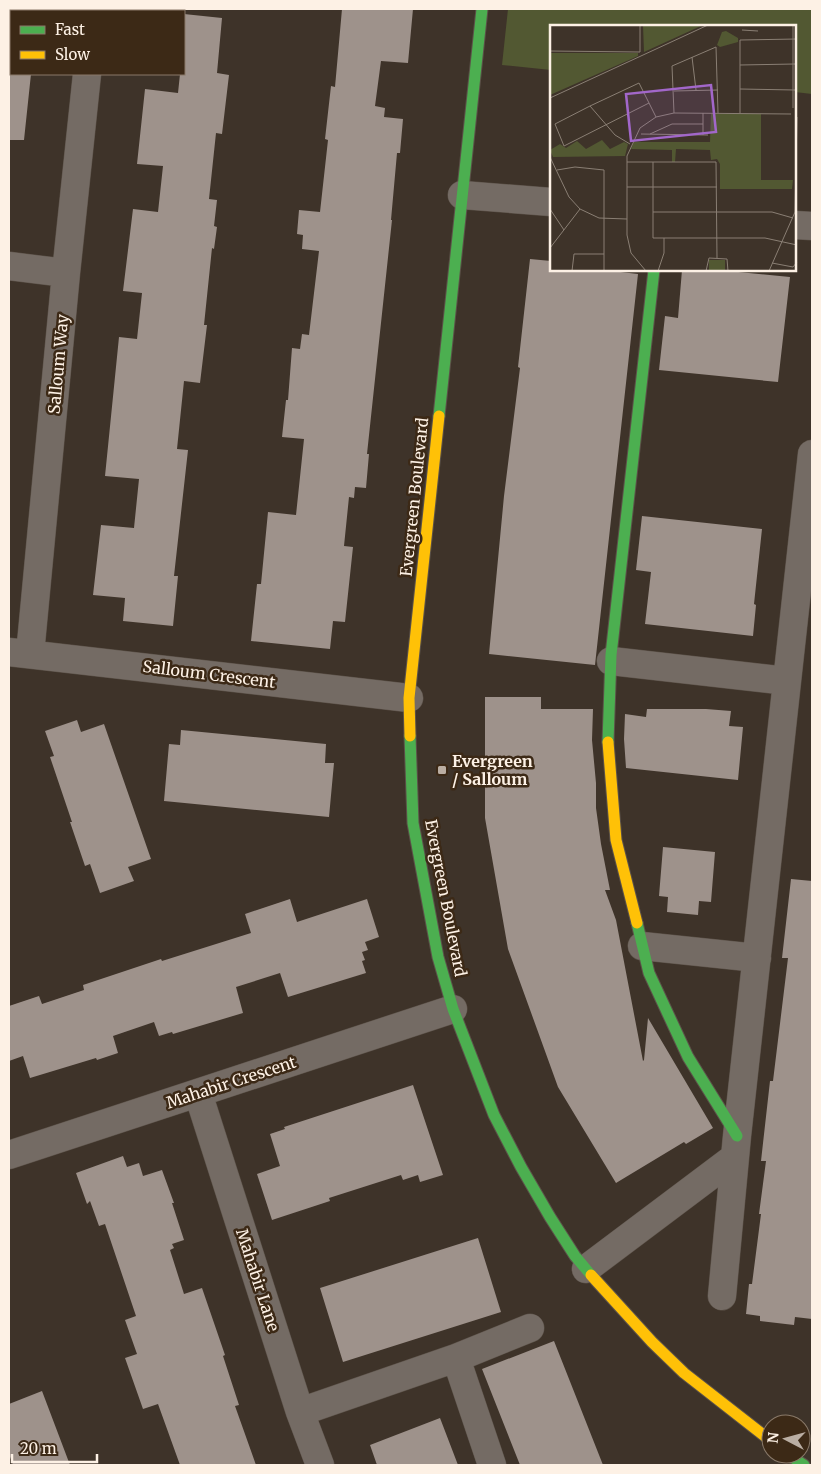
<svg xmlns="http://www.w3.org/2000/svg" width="821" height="1474" font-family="Merriweather,serif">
<rect width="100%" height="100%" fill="#3e3329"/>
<path fill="#525832" d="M508,9H812V94L795,92V26H551V70L502,65Z"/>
<path fill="#9e928b" d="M342,9H413L408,63L381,61L375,106L385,108L384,117L403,119L400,153H397L391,220H392L367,454H369L366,488L355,487L354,498L349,497L344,546L353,547L345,622L333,621L330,649L251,641L257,584H261L268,512L296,515L304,439L282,437L286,400H288L292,348L300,349L302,334L309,335L319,251L302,249L303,235L297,234L299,210L320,212L328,140L325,139L331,86L335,87Z
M184,14L222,18L217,73L229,75L222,134L216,133L209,199L217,200L214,226L217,227L214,249L212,248L204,325H207L200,383L184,381L177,449L188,450L174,576H178L173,626L123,621L125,598L93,595L101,525L134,528L139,479L105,476L119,337L137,339L142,293L123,291L133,209L158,212L163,166L137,164L145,89L178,93L180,74H184Z
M9,74H31L24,140H9Z
M530,259L551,261V270H603L638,274L595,665L489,654L504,496L520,368L518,367Z
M682,270H718L790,277L778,382L659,370L665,316L678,318Z
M642,516L762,529L754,604L756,605L753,636L645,624L651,572L636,570Z
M485,697H541V709H593L592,740L596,783V808L601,844L610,890H605L616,920L643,1061L644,1060L648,1018L713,1128L686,1144L684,1142L616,1183L558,1087L508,949L485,818Z
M647,709H706L731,711L729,726L743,727L738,780L626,768L624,739L625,714L646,717Z
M77,720L81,732L104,724L151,859L128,867L134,881L100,893L90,864L85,866L70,822H72L50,757L54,756L45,731Z
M181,730L326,744L325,763H334L329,817L164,801L169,744L180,745Z
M663,847L715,852L711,902L699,901L698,915L667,912L668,897L659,896Z
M791,879L812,881V1319L795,1317L794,1325L760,1321V1316L746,1314L749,1284H752L761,1214H759L766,1161H761L770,1081H773L788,958H782Z
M290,899L297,922L367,899L379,937L365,942L368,950L362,952L365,960L362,961L366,973L288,997L280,973L236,987L243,1013L173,1034L172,1032L159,1036L154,1022L113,1036L118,1053L97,1060L96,1058L30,1078L23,1056L9,1061V1006L39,996L42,1004L84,990L83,985L161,959L162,961L251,933L245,914Z
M413,1085L443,1175L420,1182L418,1175L403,1180L401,1175L329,1198L330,1201L272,1220L257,1174L280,1166L270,1134L285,1129L284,1127Z
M123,1156L127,1167L139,1163L143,1176L162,1170L174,1203H172L184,1240L172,1244L174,1248L170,1250L184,1294L202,1288L225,1355L223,1356L239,1405L235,1406L256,1465H180L158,1404L143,1409L125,1358L137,1354L125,1320L136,1316L105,1224L99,1226L90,1201L87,1204L76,1173Z
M478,1238L501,1312L343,1362L320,1288Z
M554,1341L603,1465H520L482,1369Z
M42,1391L70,1465H13L9,1454V1404Z
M440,1418L458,1465H377L370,1445Z"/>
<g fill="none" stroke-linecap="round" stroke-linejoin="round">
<g stroke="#5c5249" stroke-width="29">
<path id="street" d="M94,11V9
M462,195L551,202
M795,225L812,226
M9,266L66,273
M9,652L409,698
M30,654L66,273L87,74
M611,661L787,681
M642,946L757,958
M198,1093L300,1412L320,1465
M9,1155L453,1009
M586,1269L735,1157
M722,1296L737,1136L812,454
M456,1358L492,1465
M300,1412L456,1358L530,1328"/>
</g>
<g stroke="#5c5249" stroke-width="13">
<path id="fast" d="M439,416L482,9
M410,736L413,823L438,957L453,1009L494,1115L521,1167L550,1217L575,1256L591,1275
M608,742L611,655L654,270
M637,923L649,973L688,1057L737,1136
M787,1454L804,1465"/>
</g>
<g stroke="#5c5249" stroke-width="13">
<path id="slow" d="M410,736L409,698L439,416
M608,742L616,840L637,923
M591,1275L652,1342L684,1373L771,1441"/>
</g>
<use href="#street" stroke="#746b64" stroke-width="28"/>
<use href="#fast" stroke="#4caf50" stroke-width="11"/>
<use href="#slow" stroke="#ffc107" stroke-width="11"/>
</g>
<rect fill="#baaea3" stroke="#3c2916" stroke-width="2" x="437" y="765" width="10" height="10" rx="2.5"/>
<g text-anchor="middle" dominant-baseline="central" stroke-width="5" stroke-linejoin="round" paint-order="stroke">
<g font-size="16" fill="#fdf1e5" stroke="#3c2916">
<text transform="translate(58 364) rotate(-85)">Salloum Way</text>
<text transform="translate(414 497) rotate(-84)">Evergreen Boulevard</text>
<text transform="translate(209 674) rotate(7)">Salloum Crescent</text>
<text transform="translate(446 898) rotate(79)">Evergreen Boulevard</text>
<text transform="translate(231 1082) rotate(-18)">Mahabir Crescent</text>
<text transform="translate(258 1280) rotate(72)">Mahabir Lane</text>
</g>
<g font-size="16" font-weight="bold" fill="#fdf1e5" stroke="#3c2916" text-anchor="start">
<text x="452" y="761">Evergreen<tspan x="452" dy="18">/ Salloum</tspan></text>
</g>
</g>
<g transform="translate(550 25)">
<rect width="246" height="246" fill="#3e3329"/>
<path d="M93,0H153L94,27ZM176,6L188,13V17L170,22L167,20L172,7ZM0,28H88V31L0,70ZM161,89H211V155H243L242,164H170V139L167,134L161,135L160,125L126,124L125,137H122V125L81,124L84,117H160ZM52,115L60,124L74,117L78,119L75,131L3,132L0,125L10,119L16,123L27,116L36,124ZM159,235H175V246H159Z" fill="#525832"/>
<path fill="none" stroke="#8a7f74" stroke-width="1" d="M90,0V27M192,5L208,6M0,26L90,27M142,32L146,65M190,40L245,39M190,64L245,65M124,66L168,65M0,73L158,0M40,81L5,99L14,121L99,78M243,83V0M124,88L122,41L166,22L168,88M153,88V110M190,88V15L247,14M91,109L158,110M100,109L122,99H153M80,119L65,110L40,81L89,58L106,92M0,132L19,172L30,184L49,193L77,194M77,137H166L167,233M103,137V213H215L247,220M7,145L25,142L54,145V246M77,162H167M0,184L14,205M103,187H222L243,193M0,223L30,184M222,238L243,242L247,237M22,246L24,229H54M96,246L81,228L77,210V131L90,103L106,92L124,88L241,89M108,246L114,228V213M156,246L159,233L177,234L178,246M219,246L245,187L247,92"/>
<path fill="#a267ca" fill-opacity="0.15" stroke="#a267ca" stroke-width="2.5" d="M161,60L166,107L81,116L76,69Z"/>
<rect width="246" height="246" fill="none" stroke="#fdf1e5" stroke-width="2.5"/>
</g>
<rect width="821" height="1474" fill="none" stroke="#fdf1e5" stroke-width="20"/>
<rect x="10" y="10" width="175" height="65" fill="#3c2916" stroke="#897969"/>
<rect x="20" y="26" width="25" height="8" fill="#4caf50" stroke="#897969"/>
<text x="55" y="35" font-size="15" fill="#fdf1e5">Fast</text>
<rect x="20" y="51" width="25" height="8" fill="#ffc107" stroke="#897969"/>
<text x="55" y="60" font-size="15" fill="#fdf1e5">Slow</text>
<g transform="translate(786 1439) rotate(276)"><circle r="24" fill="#3c2916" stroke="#897969"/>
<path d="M0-4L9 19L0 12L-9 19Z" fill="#baaea3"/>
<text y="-8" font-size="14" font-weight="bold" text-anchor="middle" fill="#fdf1e5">N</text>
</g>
<path d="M12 1454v8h85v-8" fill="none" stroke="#fdf1e5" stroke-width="2.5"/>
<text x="20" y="1454" font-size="15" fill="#fdf1e5" stroke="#3c2916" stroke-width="4" paint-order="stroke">20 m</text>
</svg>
